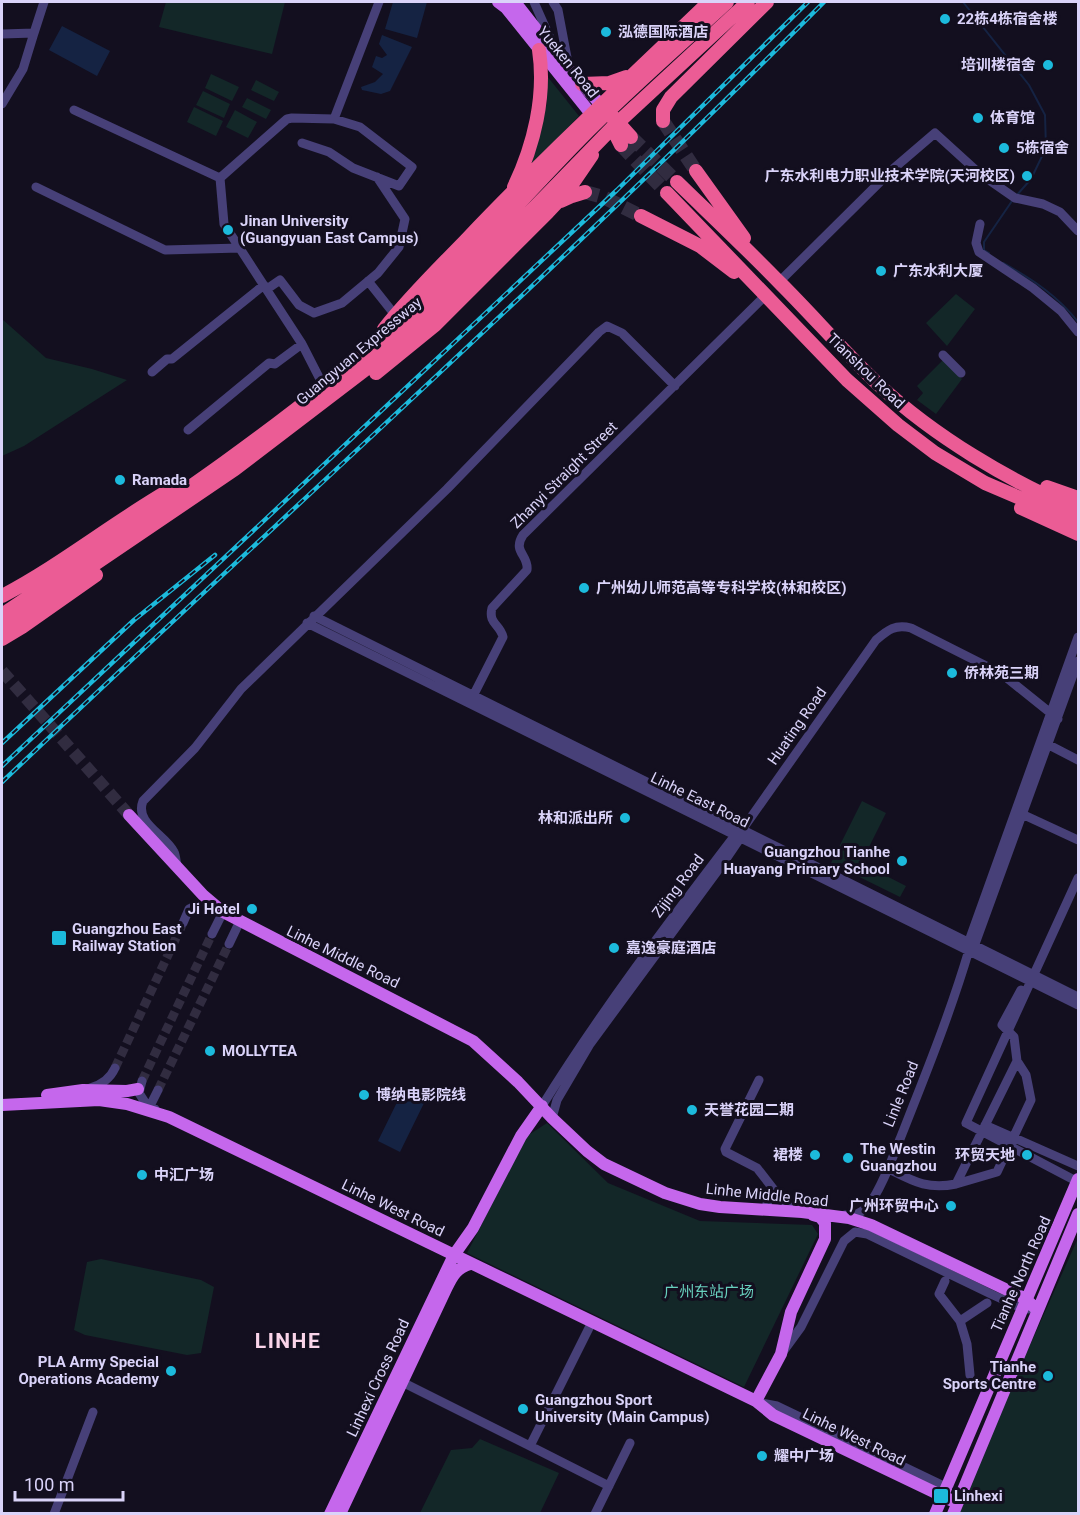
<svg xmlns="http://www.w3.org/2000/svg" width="1080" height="1515" font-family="Roboto,'Noto Sans SC',sans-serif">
<rect width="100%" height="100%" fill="#130f1f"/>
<path fill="#132728" d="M166,2H285L272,54L159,27Z
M211,74L239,87L232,101L205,88Z
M547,76L579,116L531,166L547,103Z
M256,80L279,92L274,101L251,90Z
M203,91L230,104L224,118L196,105Z
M247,98L271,110L266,119L242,107Z
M194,107L223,121L216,136L187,122Z
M235,110L257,122L248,138L226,127Z
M956,294L975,309L947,346L926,323Z
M2,319L46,358L92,369L127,380L24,446L2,456Z
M943,360L962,379L936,414L917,400L923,393L917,386Z
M862,801L886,813L861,863L906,886L900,897L831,863Z
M547,1123L608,1183L700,1221L812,1225L818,1234L744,1387L467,1253L527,1136Z
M1078,1238V1513H955Z
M101,1259L201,1280L214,1287L201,1353L187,1355L85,1335L74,1330L87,1262Z
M480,1439L559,1473L540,1513H420L451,1450L472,1448Z"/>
<path fill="#152343" d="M393,2H427L417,38L385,29Z
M62,26L110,51L97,76L49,50Z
M382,35L412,47L390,91L381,94L362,90L361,87L375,82L383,74L372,67L376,56L382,58L387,55L379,44Z
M404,1088L426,1099L400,1152L378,1141Z"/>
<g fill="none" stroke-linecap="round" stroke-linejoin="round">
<path stroke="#152343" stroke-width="2" d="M963,2L1029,85L1045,115L1046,148L1031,179L1016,196
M989,253L984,250V242L1012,201
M1003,263C1032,279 1058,296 1078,322"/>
<path stroke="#312c40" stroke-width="9" stroke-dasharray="9 4.5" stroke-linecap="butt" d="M115,1068L183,923
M142,1081L212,934
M158,1090L229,944"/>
<path stroke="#312c40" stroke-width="12" stroke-dasharray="12 6" stroke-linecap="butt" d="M2,671L129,815"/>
<path stroke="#312c40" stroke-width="14" stroke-dasharray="14 7" stroke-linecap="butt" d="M663,121L696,171
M631,137L677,182
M621,145L667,193
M585,192L603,197L641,216"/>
<path stroke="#474078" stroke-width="9" d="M534,2L554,47
M553,2L558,10L569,68
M34,33L44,2
M2,34L34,33L23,69L2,104
M74,110L220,178L287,119L292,118L334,119L379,2
M302,143L329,152L353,168L399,186L412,167L360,127L334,119
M220,178L224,224L302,344L324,387
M36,187L165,250L240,248
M980,224L976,243L979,252L1033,288L1061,311L1078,332
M368,281L395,315
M779,282L893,169L935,133L979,173L1015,198L1043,204L1060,212L1078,231
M267,289L280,280L299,305L314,313L342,303L378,273L399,247L405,219L377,177
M943,355L961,373
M152,372L167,359H172L264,285
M188,430L269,363L275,364L302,344
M314,616L1078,997
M307,623L1078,1005
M470,702L503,637C500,624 488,624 492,608L527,570C529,555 512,552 523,535L766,295
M1049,745L1078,760
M1024,815L1078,840
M177,866C176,862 176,856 174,852C166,835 134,823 143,801L195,748L241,689L447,489L599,332L607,326L622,333L675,386
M1078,878L966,1123L1078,1182
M183,923L189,909L195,906L223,912L212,934
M229,944L240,921
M971,948L975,944L1078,661
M759,1080L725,1149L726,1152L757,1168L778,1195L796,1212
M142,1081L139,1093L146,1104L155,1109
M90,1088C101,1085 110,1079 115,1068
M150,1106L158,1090
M542,1106C601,1011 668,923 736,834L742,830L876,640C888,630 895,624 911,628L1002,674L1058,719
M552,1118L557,1100L590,1044L724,862L741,837L742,832
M985,1125L1078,1166
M887,1168C913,1181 927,1190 956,1184L1017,1061L1014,1037L1002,1025L1021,990
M956,1184L997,1172L1031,1100L1026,1075L1017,1061
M765,1209L773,1189
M845,1215C853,1216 860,1214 866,1208C879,1195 893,1157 900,1139C925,1076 950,1014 969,950V941L1078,637
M945,1281L939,1294L960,1321
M592,1322L530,1446L609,1486
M782,1353L801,1327L844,1241L855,1232L867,1234L993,1295L1022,1308L1029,1309
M970,1375L967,1344L960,1321L987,1303
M398,1380L530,1446
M757,1402L777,1406L946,1487
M54,1514L93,1412
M595,1514L630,1443"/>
<path stroke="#c567ec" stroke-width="12" d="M498,2L506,8L591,114
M515,2L558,57L601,105
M129,815L203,895L223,912L473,1041L518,1082L552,1118L587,1151L604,1164L665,1193L700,1204L720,1207L802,1212L849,1218L871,1225L1026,1299L1037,1310
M47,1095L83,1090L127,1091L138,1089
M2,1105L99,1100L127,1104L169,1117L756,1401L773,1415L957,1503
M756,1401L781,1354L791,1312L825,1239V1223L820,1217L813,1215
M330,1514L454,1255L473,1228L521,1136L542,1106
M340,1514L447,1287C453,1275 457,1268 470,1264
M935,1514L1078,1179
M953,1514L1078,1214"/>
<path stroke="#eb5c95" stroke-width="14" d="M582,84L609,83L626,77
M613,117L631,137
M614,120L616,135L621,145
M663,121V110L671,97L767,2
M696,171L744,238
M677,182C712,216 747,249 781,284C814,317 845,353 879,385C934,436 1009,481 1078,510
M514,187C534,145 546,96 539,50
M667,193L847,380L898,425L935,453L985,483L1078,523
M561,201L572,196L585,192
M641,216L700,246L734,272
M384,329C409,297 439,268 467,239C545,157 628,80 709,2
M376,373L435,325L548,212L566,193L592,155
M1047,487L1078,498
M1021,508L1078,534
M2,596C65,563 120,517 182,483
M2,615C137,524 274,435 396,327C462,269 519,201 580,139C627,91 678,47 727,2
M2,627L235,469L383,356L460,284L612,128L748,2
M2,639L22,627L96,575"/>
<g stroke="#1cbadc" stroke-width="4.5">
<path id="rail" d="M2,743L134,620L215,555
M2,766L617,190L808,2
M2,782C276,522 558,270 824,2"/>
</g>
<use href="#rail" stroke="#130f1f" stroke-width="2" stroke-dasharray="7" stroke-linecap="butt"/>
</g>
<g fill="#1cbadc" stroke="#130f1f" stroke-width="2">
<circle cx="945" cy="19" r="6"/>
<circle cx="606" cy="32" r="6"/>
<circle cx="1048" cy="65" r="6"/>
<circle cx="978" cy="118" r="6"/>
<circle cx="1004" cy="148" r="6"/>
<circle cx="1027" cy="176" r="6"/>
<circle cx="228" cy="230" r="6"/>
<circle cx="881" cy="271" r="6"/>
<circle cx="120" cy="480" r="6"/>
<circle cx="584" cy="588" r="6"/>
<circle cx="952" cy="673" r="6"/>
<circle cx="625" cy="818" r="6"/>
<circle cx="902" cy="861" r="6"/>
<circle cx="252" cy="909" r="6"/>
<rect x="51" y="930" width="16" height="16" rx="3"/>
<circle cx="614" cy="948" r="6"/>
<circle cx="210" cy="1051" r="6"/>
<circle cx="364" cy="1095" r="6"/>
<circle cx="692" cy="1110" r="6"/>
<circle cx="815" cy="1155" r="6"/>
<circle cx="1027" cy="1155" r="6"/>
<circle cx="848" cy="1158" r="6"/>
<circle cx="142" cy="1175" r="6"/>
<circle cx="951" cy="1206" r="6"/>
<circle cx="171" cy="1371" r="6"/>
<circle cx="1048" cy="1376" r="6"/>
<circle cx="523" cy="1409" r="6"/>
<circle cx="762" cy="1456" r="6"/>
<rect x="933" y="1488" width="16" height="16" rx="3"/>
</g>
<g text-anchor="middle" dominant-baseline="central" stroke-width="6" stroke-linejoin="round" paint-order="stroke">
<g font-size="15" font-weight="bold" fill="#dad3f9" stroke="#130f1f" text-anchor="start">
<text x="957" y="19">22栋4栋宿舍楼</text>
<text x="618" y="32">泓德国际酒店</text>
<text x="1036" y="65" text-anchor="end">培训楼宿舍</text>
<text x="990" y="118">体育馆</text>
<text x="1016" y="148">5栋宿舍</text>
<text x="1015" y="176" text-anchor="end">广东水利电力职业技术学院(天河校区)</text>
<text x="240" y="221">Jinan University<tspan x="240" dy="17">(Guangyuan East Campus)</tspan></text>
<text x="893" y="271">广东水利大厦</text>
<text x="132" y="480">Ramada</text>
<text x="596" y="588">广州幼儿师范高等专科学校(林和校区)</text>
<text x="964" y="673">侨林苑三期</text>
<text x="613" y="818" text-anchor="end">林和派出所</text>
<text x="890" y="852" text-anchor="end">Guangzhou Tianhe<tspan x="890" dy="17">Huayang Primary School</tspan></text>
<text x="240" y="909" text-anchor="end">Ji Hotel</text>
<text x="72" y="929">Guangzhou East<tspan x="72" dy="17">Railway Station</tspan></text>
<text x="626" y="948">嘉逸豪庭酒店</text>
<text x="222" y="1051">MOLLYTEA</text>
<text x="376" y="1095">博纳电影院线</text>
<text x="704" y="1110">天誉花园二期</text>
<text x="860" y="1149">The Westin<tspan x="860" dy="17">Guangzhou</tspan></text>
<text x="803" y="1155" text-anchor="end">裙楼</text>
<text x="1015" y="1155" text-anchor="end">环贸天地</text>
<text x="154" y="1175">中汇广场</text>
<text x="939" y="1206" text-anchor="end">广州环贸中心</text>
<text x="159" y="1362" text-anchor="end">PLA Army Special<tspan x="159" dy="17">Operations Academy</tspan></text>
<text x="1036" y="1367" text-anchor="end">Tianhe<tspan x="1036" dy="17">Sports Centre</tspan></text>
<text x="535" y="1400">Guangzhou Sport<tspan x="535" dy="17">University (Main Campus)</tspan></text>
<text x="774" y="1456">耀中广场</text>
<text x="954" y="1496">Linhexi</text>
</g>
<g font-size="15" fill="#dad3f9" stroke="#130f1f">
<text transform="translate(568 62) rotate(51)">Yueken Road</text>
<text transform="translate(359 351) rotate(-40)">Guangyuan Expressway</text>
<text transform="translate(866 371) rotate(44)">Tianshou Road</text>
<text transform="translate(564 475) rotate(-45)">Zhanyi Straight Street</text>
<text transform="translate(797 726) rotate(-55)">Huating Road</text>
<text transform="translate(700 800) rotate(26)">Linhe East Road</text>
<text transform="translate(678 886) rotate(-53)">Zijing Road</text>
<text transform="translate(343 957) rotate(26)">Linhe Middle Road</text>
<text transform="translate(901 1094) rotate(-68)">Linle Road</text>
<text transform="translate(767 1195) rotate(6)">Linhe Middle Road</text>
<text transform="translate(393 1208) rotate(26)">Linhe West Road</text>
<text transform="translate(1021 1274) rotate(-66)">Tianhe North Road</text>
<text transform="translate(378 1378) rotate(-65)">Linhexi Cross Road</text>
<text transform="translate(854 1437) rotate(26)">Linhe West Road</text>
</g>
<g font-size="15" fill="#68d0be" stroke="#130f1f">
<text x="709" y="1292">广州东站广场</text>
</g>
<g font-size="21" font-weight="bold" letter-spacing="1.5" fill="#fad4e9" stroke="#130f1f">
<text x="288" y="1341">LINHE</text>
</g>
</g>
<rect width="1080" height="1515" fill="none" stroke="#dad3f9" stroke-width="6"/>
<path d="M15 1491v9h108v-9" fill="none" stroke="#dad3f9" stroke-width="3"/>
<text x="24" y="1491" font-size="18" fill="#dad3f9" stroke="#130f1f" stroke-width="4.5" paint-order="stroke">100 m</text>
</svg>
